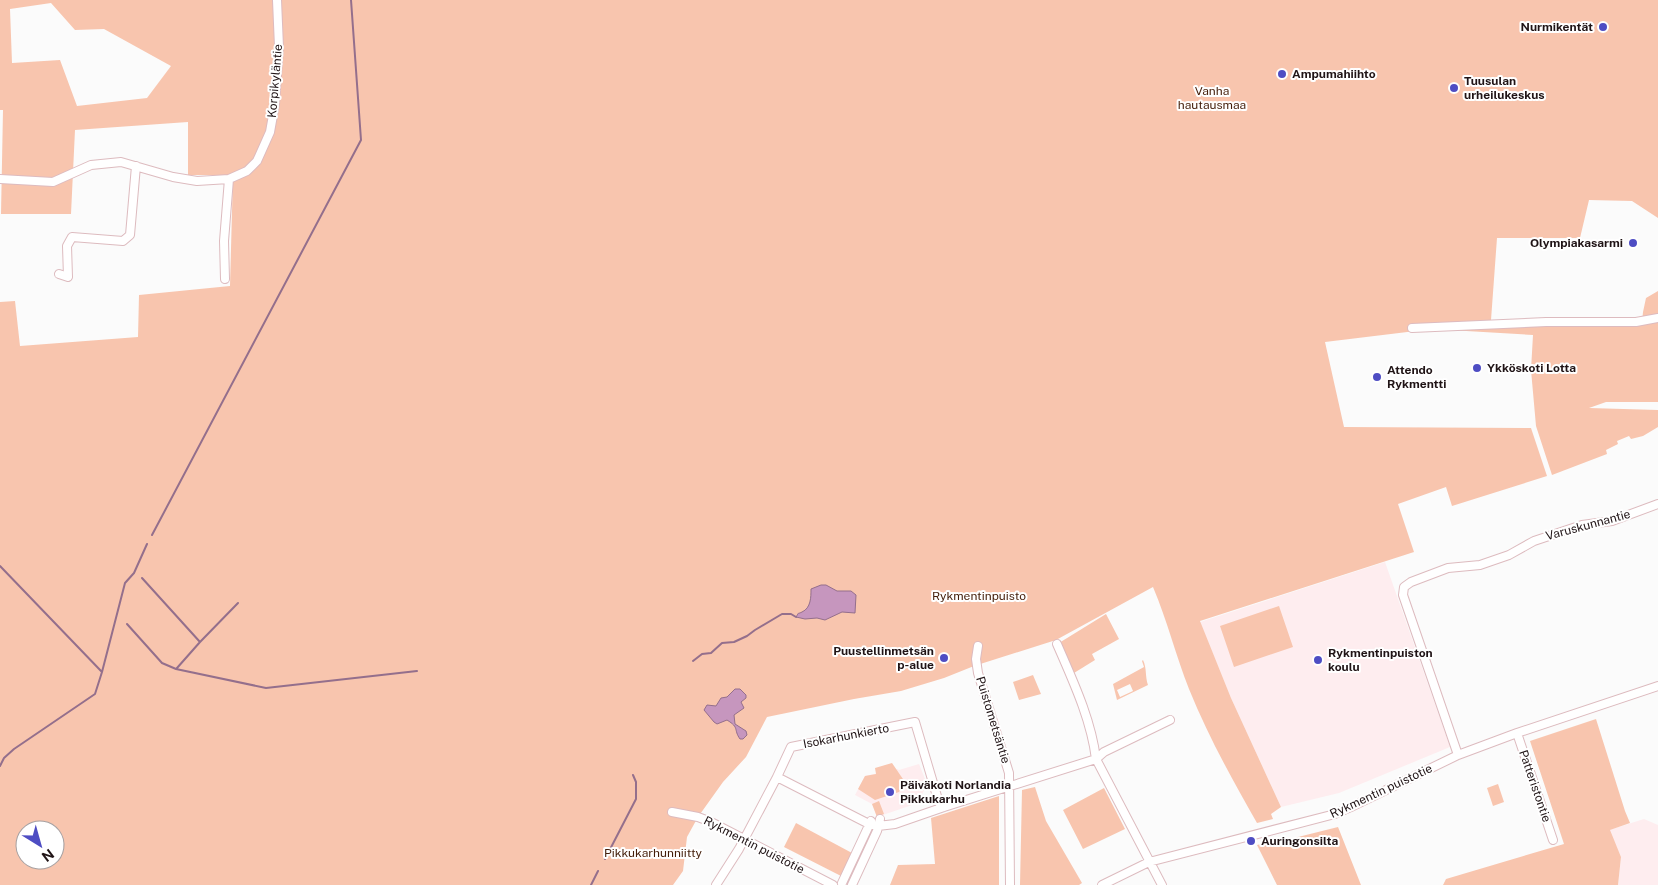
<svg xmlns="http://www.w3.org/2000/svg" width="1658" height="885" font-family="'Public Sans',sans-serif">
<rect width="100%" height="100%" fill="#fbfbfb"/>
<path fill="#feedef" d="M1385,562L1450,747L1339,793L1281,807L1231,698L1200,622Z
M919,764L927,784L918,803L877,817L872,804L855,795L865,776L897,769L899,770Z
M1644,819L1658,825V885H1618L1621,857L1609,830Z"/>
<path fill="#f8c5ae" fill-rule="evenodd" d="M0,0H1658V218L1632,201L1589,200L1580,238H1497L1491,320L1630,321L1642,322L1643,312L1646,298L1658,291V402H1606L1589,408L1658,410V427L1643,436L1631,439L1629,436L1617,441L1618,444L1606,450L1607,454L1552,475L1536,426L1531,370L1533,335L1432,329L1325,342L1344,427L1531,428L1547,476L1452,506L1446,487L1398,504L1414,552L1200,621L1231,698L1281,807L1271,814L1273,819L1257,823C1232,779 1208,736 1189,689C1176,656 1167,620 1153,587L1056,640L974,666L944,678L901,691L854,699L767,717L746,757L723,782L698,817L687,837L683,871L673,885H0V302L15,301L20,346L138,337L139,295L230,286L233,175H188V122L75,130L71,214H1L3,110H0ZM51,3L75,30L104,29L171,66L147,98L77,106L60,60L12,63L10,9ZM25,830H55V860H25Z
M1279,606L1293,647L1234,667L1220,626Z
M1106,614L1119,639L1092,654L1095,660L1074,673L1059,643Z
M1143,660C1147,668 1145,677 1148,685L1117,700L1113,684L1144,667L1142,661ZM1130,684L1133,691L1120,697L1117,690Z
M1033,675L1041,694L1019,700L1013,682Z
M1596,719L1625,811L1630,823L1610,830L1621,857L1618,885H1443L1446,879L1564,844L1530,741Z
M892,763L905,782L899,792L875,800L858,789L865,776L876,774L875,768Z
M1498,784L1504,802L1493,806L1487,788Z
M1035,787L1046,821L1082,883L1079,885H1020L1022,790Z
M1104,788L1125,829L1083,849L1063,810Z
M999,796V885H890L898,865L935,864L931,818Z
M879,801L884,814L877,817L872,804Z
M796,823L852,853L841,876L784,847Z
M1338,827L1361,885H1277L1257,845L1289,837L1290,839Z"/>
<path fill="#c696be" stroke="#946f8c" d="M821,585H826L837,591H851L856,595L855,613L842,612L825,620L817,618L805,619L796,617C800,611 796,615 802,612C811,608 811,597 811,589Z
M735,689H740L746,695V698L741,702L744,708L734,715L735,724L746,731L747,735L743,739H740C733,729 740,728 727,720L717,724L714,722L704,710L707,705L716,706L721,698L727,697Z"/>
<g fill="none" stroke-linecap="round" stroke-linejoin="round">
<path stroke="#946f8c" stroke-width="2" d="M152,535L361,140L351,0
M0,566L102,672L95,694L14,749L4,758L0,766
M142,578L200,642L238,603
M127,624L162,663L176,669L266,688L417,671
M693,661L702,654L711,653L722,643L734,642L747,636L755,630L782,614H791L796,617
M177,668L200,642
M102,672L125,583L134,573L147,544
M605,859L636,799V782L633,775
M591,885L598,871"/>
<g stroke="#ddbbbf" stroke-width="10">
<path id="minor" d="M0,179L53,182L91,165L121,162L173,177L197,181L229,179L247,171L257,161L270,132L275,104L279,47L277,0
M59,274L68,277L67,246L72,237L123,241L130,235L136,166
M225,279L224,241L229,179
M1412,328L1546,322H1636L1658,318
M1057,644C1073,681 1091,719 1096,759L1104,752L1170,720
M978,646L976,659L978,673L1009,773L1010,885
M1517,733L1553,840
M1458,755L1403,595L1404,587L1411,582L1448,568L1480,565L1509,555L1534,541L1582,525L1612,521L1658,504
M944,807L939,803L915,722L791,747L777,777L867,823L878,826L895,824L944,807L1096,759L1162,885
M672,812L698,817L711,822L833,885
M842,883L871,821
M716,885L739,849L777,777
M852,885L877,831L880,819
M1102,885L1149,862L1335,814L1351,807L1458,755L1517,733L1658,686"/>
</g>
<use href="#minor" stroke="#fff" stroke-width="8"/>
</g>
<g fill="#4e4dc3" stroke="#fff" stroke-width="2">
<circle cx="1603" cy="27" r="5"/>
<circle cx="1282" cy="74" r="5"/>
<circle cx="1454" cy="88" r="5"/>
<circle cx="1633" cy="243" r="5"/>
<circle cx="1477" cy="368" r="5"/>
<circle cx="1377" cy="377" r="5"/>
<circle cx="944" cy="658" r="5"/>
<circle cx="1318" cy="660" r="5"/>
<circle cx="890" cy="792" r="5"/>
<circle cx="1251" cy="841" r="5"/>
</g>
<g text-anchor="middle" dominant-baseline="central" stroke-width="4" stroke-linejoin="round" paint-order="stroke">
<g font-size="12" font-weight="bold" fill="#201416" stroke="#fff" text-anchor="start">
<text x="1593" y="27" text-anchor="end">Nurmikentät</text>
<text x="1292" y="74">Ampumahiihto</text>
<text x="1464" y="81">Tuusulan<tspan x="1464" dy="14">urheilukeskus</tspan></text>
<text x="1623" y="243" text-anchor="end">Olympiakasarmi</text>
<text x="1487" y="368">Ykköskoti Lotta</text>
<text x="1387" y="370">Attendo<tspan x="1387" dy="14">Rykmentti</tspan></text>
<text x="934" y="651" text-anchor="end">Puustellinmetsän<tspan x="934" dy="14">p-alue</tspan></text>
<text x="1328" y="653">Rykmentinpuiston<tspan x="1328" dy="14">koulu</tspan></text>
<text x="900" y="785">Päiväkoti Norlandia<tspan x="900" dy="14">Pikkukarhu</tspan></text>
<text x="1261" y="841">Auringonsilta</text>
</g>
<g font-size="12" fill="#201416" stroke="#fff">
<text transform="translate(275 81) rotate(-85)">Korpikyläntie</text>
<text transform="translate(1588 525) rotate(-15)">Varuskunnantie</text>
<text transform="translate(993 720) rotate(73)">Puistometsäntie</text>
<text transform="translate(846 736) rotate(-11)">Isokarhunkierto</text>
<text transform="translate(1535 786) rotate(71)">Patteristontie</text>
<text transform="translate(1381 791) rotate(-25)">Rykmentin puistotie</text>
<text transform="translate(754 845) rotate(27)">Rykmentin puistotie</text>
</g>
<g font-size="12" fill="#431d09" stroke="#fff">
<text x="1212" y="91">Vanha<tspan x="1212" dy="14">hautausmaa</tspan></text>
<text x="979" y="596">Rykmentinpuisto</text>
<text x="653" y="853">Pikkukarhunniitty</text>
</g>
</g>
<g transform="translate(40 845) rotate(143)"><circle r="24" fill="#ffffff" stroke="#a6a1a2"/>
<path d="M0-4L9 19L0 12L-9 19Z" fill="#4e4dc3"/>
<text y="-8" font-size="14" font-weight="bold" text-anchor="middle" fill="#201416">N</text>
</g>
</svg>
